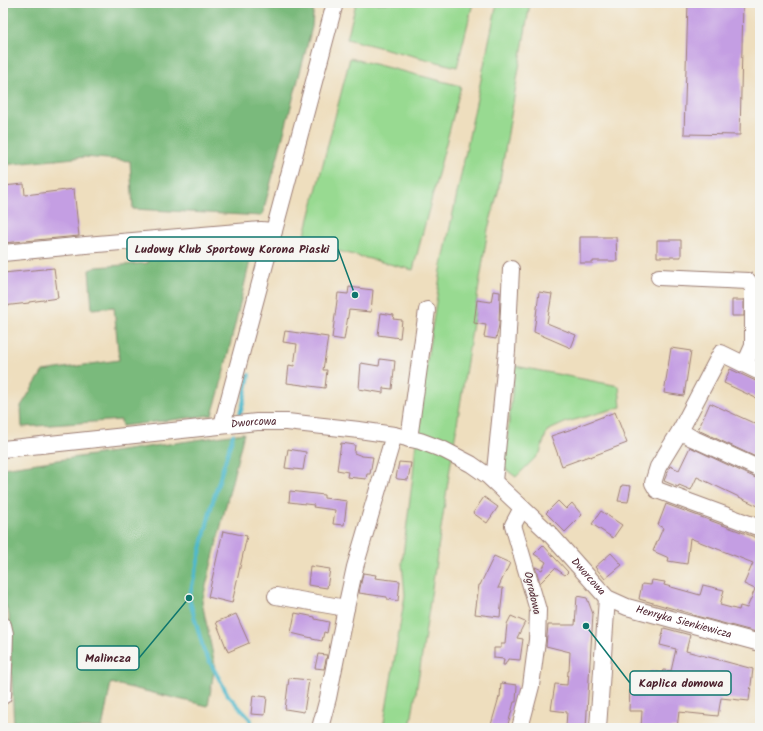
<svg xmlns="http://www.w3.org/2000/svg" width="763" height="731" font-family="Kalam,sans-serif">
<rect width="100%" height="100%" fill="#f6f6f2"/>
<filter id="ink" filterUnits="userSpaceOnUse"><feTurbulence type="fractalNoise" baseFrequency=".025" numOctaves="2"/><feDisplacementMap in="SourceGraphic" scale="8" xChannelSelector="R" yChannelSelector="G"/><feConvolveMatrix kernelMatrix="1 2 1 2 8 2 1 2 1" color-interpolation-filters="sRGB"/></filter>
<filter id="wash" filterUnits="userSpaceOnUse"><feTurbulence type="fractalNoise" baseFrequency=".012" numOctaves="4" result="noise"/><feDisplacementMap in="SourceGraphic" scale="16" xChannelSelector="R" yChannelSelector="G"/><feGaussianBlur stdDeviation="0.9" result="paint"/><feColorMatrix in="noise" values="0 0 0 0 0 0 0 0 0 0 0 0 0 0 0 0 0 1.4 0 .05"/><feComposite in="paint" operator="in"/></filter>
<g filter="url(#wash)">
<rect width="100%" height="100%" fill="#eedebe"/>
<path fill="#98da91" stroke="#717c5e" d="M356,3H473L457,67L347,39Z
M497,3H530L498,192L488,229L451,462L420,668L410,728H383L405,595L402,563L413,475L418,417L441,270Z
M350,58L461,86L413,270L303,242Z
M515,366L619,386L621,407L567,422L547,431L540,453L516,477L504,468Z"/>
<path fill="#7aba7b" stroke="#626c53" d="M3,3H314L312,27L262,216L133,209L130,161L85,157L3,165Z
M255,240L219,392L212,415L122,426L121,420L22,427L21,406L43,371L119,360L114,307L92,309L89,270L97,267L148,263V247Z
M244,433L202,602L215,665L208,706L111,683L102,728H14L9,615L3,598V468Z"/>
<g fill="none" stroke-linecap="round" stroke-linejoin="round">
<path stroke="#4fb9cc" stroke-width="4" d="M240,414L243,404L249,375
M233,435L212,504L189,598L204,651L228,695L250,719L253,728"/>
</g>
<g id="blocks">
<path fill="#c49ee3" d="M688,3H743L740,135L684,134Z
M24,184L25,195L74,189L79,236L3,243V186Z
M580,237H616L617,261H593V263H580Z
M657,240H681V257H657Z
M54,268L58,298L29,302V303L3,306V273Z
M349,287L373,290L371,312L349,310L344,340L332,338L338,293L348,294Z
M493,291L500,292L499,325L496,339L484,337L486,325L474,323L477,300L491,302Z
M539,292L552,294L547,323L576,335L571,348L534,332Z
M732,300H744V316H732Z
M381,313L394,315L393,319L402,320L400,338L378,335Z
M285,331L328,337L323,370H327L325,388L287,383L289,365L294,366L297,344L283,342Z
M671,348L691,351L684,396L664,393Z
M380,359L395,361L392,389L383,388V393L359,389L361,363L379,366Z
M730,369L760,383V400L724,383Z
M710,403L760,426V459L698,430Z
M615,412L627,443L590,457L589,456L562,466L551,436L578,427V426Z
M341,443L355,445L354,453L362,456L373,457L370,474H367L366,479L347,477L348,472L337,470Z
M690,447L760,480V507L697,477L691,490L679,485L678,487L664,481L670,466L679,470Z
M288,449L306,452L303,470L285,468Z
M399,462L411,463L408,480L398,479L396,478Z
M622,485L631,486L628,502L618,501Z
M290,491L324,495V498L347,501L344,525L333,524L335,510L313,507L314,505L289,502Z
M484,497L498,507L487,523L473,513Z
M558,501L566,509L572,503L582,515L565,532L546,513Z
M666,504L760,539V633L692,615V614L639,599L642,584L651,585L652,580L665,582L664,585L700,595L703,585L724,590L720,605L739,610L740,606L747,608L755,589L744,584L753,563L690,538L687,564L668,561L669,558L653,551L663,528L658,525Z
M601,511L622,525L613,538L592,524Z
M223,531L247,536L232,603L208,597Z
M543,545L568,572L565,575L555,568L540,583L535,567L542,570L546,562L534,554Z
M611,553L622,565L605,579L595,567Z
M494,556L510,563L498,588H503L500,617L475,614L479,585H480Z
M310,566L330,569L327,588L308,585Z
M363,573L376,575L375,578L400,581L398,601L387,599V597L359,593Z
M577,596L587,598L593,614L586,728H571V727L566,726L567,712L551,710L555,684L567,685L568,671H569L570,652L546,646L548,625H575Z
M295,613L315,617V619L329,622L327,633L324,632L322,641L312,639V638L291,633Z
M236,614L249,643L228,652L216,622Z
M511,616L525,622L517,638L523,639L520,660L508,659L505,665H503L504,659L494,658V648H501V644H505L507,624Z
M664,628L690,635L686,651L753,669L749,701L721,698L718,716L679,712L677,728H641L642,711H629L630,685L649,686L651,671L662,673L663,670L671,671L676,649L660,645Z
M318,654L327,655L324,669L315,668Z
M289,678L309,680L304,712L285,709Z
M501,683L517,685L516,702H514L507,728H501L491,725L499,697H500Z
M253,695L267,697L265,715L251,714Z"/>
</g>
</g>
<g filter="url(#ink)">
<use href="#blocks" fill-opacity="0" stroke="#9c7e74" stroke-width="1"/>
<g fill="none" stroke-linecap="round" stroke-linejoin="round">
<g stroke="#9c7e74" stroke-width="18">
<g id="minor">
<path d="M3,253L86,245L261,230L274,231"/>
<path d="M659,277L748,281L753,288V346L745,364"/>
<path d="M760,372L721,353L680,431L658,467L653,483L657,490L760,528"/>
<path d="M222,425L335,3"/>
<path d="M680,431L692,438L760,469"/>
<path d="M409,439L427,310"/>
<path id="s1" d="M3,449L257,422H287L359,430L394,435L420,441L444,450L471,464L488,476L549,533L607,598L627,607L760,643"/>
<path d="M494,481L507,351L511,269"/>
<path d="M276,596L346,608L355,567L394,435"/>
<path d="M3,625L5,634L3,696"/>
<path d="M320,728L328,698L346,608"/>
<path d="M520,728L531,686L537,640L538,610L513,525L522,508"/>
<path d="M598,728L607,598"/>
</g>
</g>
<use href="#minor" stroke="#fff" stroke-width="16"/>
</g>
</g>
<g text-anchor="middle" dominant-baseline="central" stroke-width="3" stroke-linejoin="round" paint-order="stroke">
<g font-size="11" fill="#4a1f2b" stroke="#f6f6f2">
<text stroke="none"><textPath href="#s1" startOffset="252">Dworcowa</textPath></text>
<text stroke="none"><textPath href="#s1" startOffset="639">Dworcowa</textPath></text>
<text transform="translate(532 593) rotate(77)">Ogrodowa</text>
<text stroke="none"><textPath href="#s1" startOffset="748">Henryka Sienkiewicza</textPath></text>
</g>
</g>
<path fill="none" stroke="#0f766e" stroke-width="1.5" d="M355 295L338 249M189 598L139 658M586 626L630 683"/>
<g fill="#0f766e" stroke="#f6f6f2" stroke-width="1.5">
<circle cx="355" cy="295" r="4"/>
<circle cx="189" cy="598" r="4"/>
<circle cx="586" cy="626" r="4"/>
</g>
<g fill="#f6f6f2" stroke="#0f766e" stroke-width="1.5">
<rect x="127" y="237" width="211" height="24" rx="4"/>
<rect x="77" y="646" width="62" height="24" rx="4"/>
<rect x="630" y="671" width="101" height="24" rx="4"/>
</g>
<g font-size="12" text-anchor="middle" font-weight="bold" fill="#4a1f2b">
<text x="232" y="253">Ludowy Klub Sportowy Korona Piaski</text>
<text x="108" y="662">Malincza</text>
<text x="681" y="687">Kaplica domowa</text>
</g>
<rect width="763" height="731" fill="none" stroke="#f6f6f2" stroke-width="16"/>
</svg>
